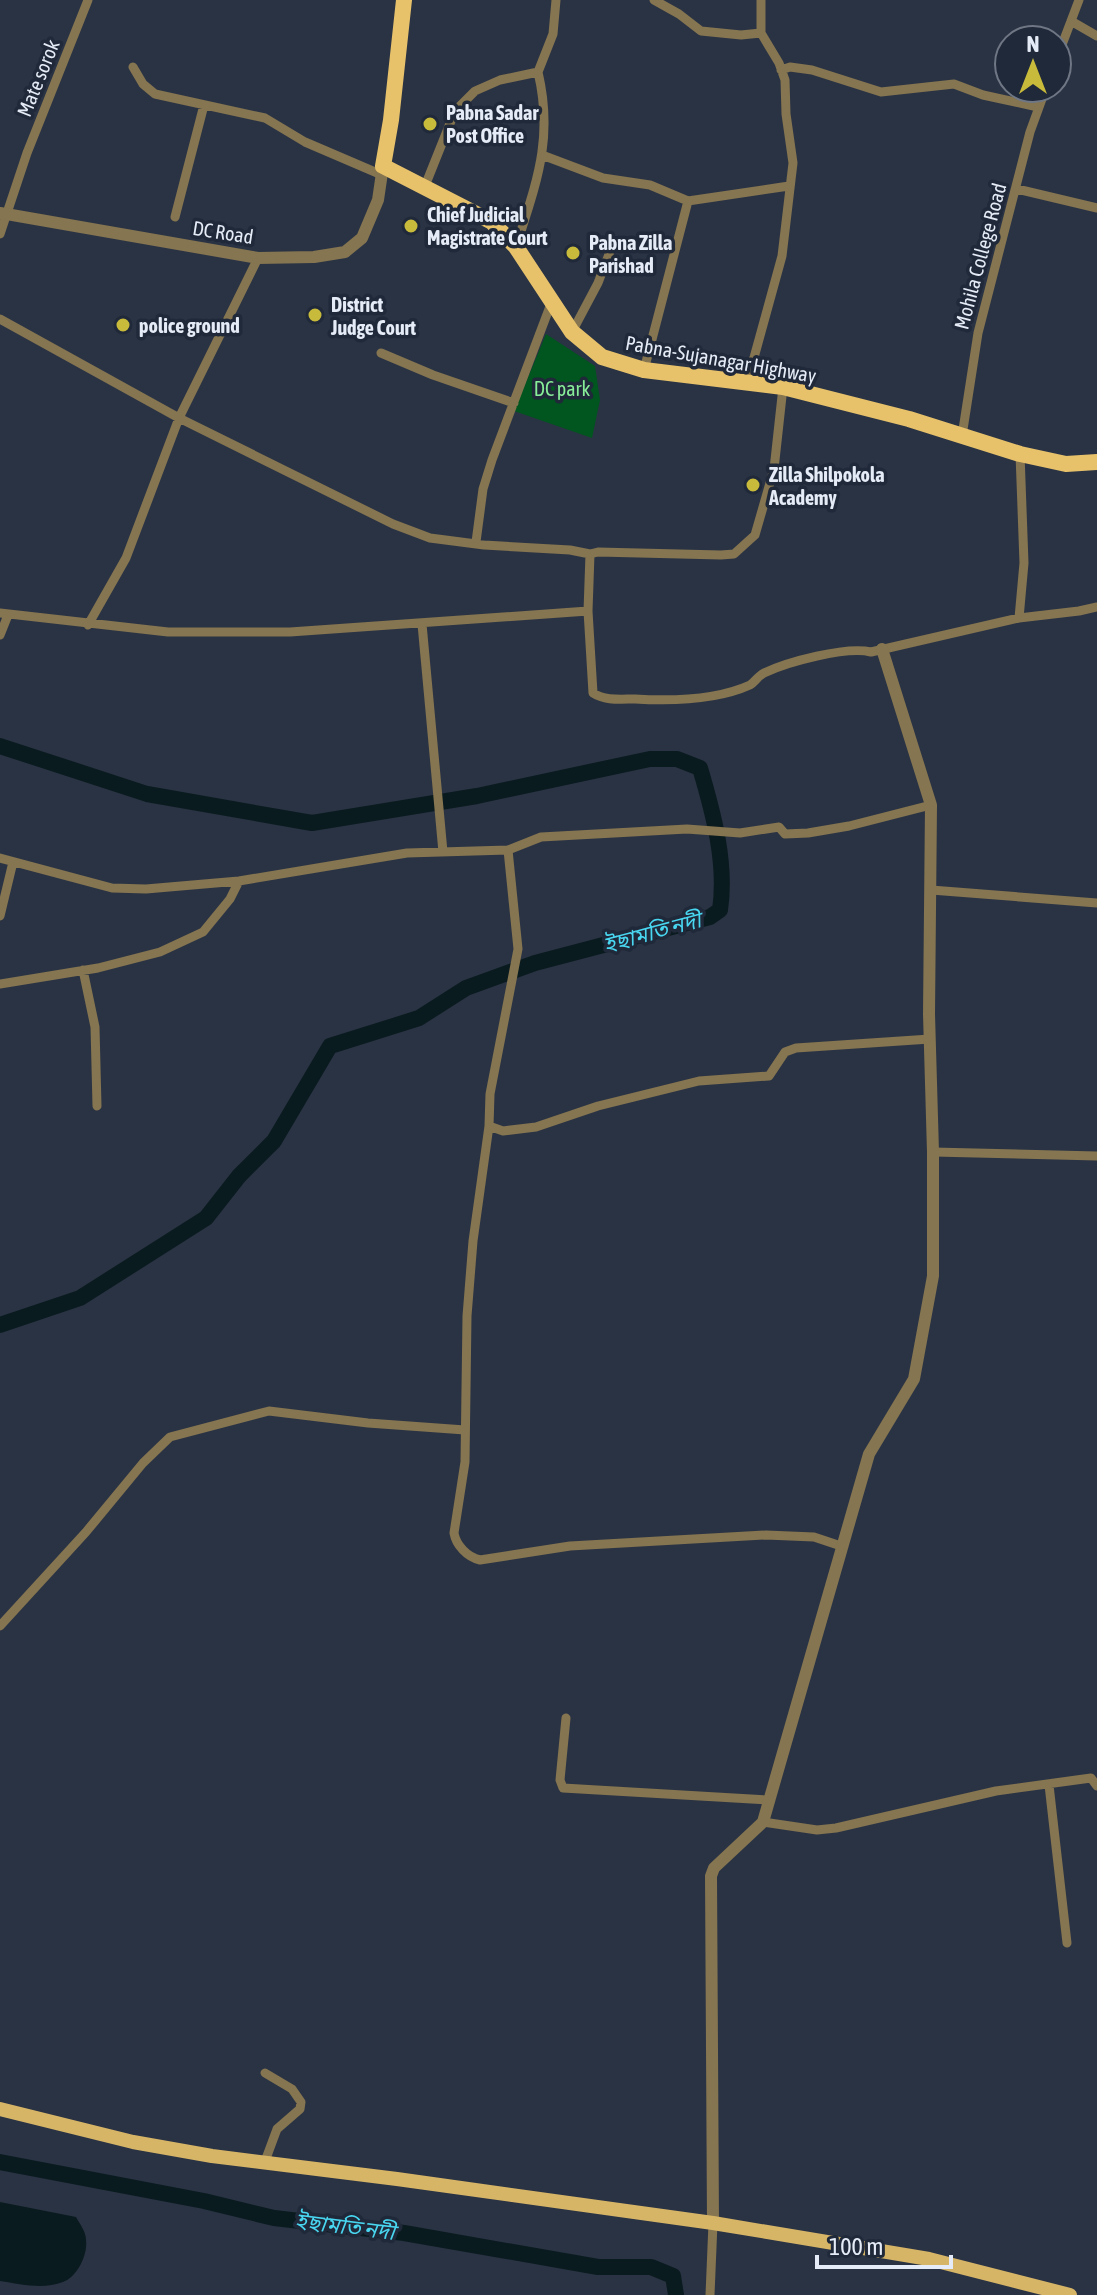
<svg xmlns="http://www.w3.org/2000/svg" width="1097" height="2295" font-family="'Asap Condensed','Noto Sans Bengali',sans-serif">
<rect width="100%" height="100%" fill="#2a3344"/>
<path fill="#00561e" d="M546,334L595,366L600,400L592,438L514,411Z"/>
<path fill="#0a1b1f" d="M0,2202L76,2217C80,2224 86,2232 86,2240C88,2255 77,2277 63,2282C43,2290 20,2284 0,2281Z"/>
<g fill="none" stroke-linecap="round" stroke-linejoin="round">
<path stroke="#0a1b1f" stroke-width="16" d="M0,746L147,794L312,823L477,796L650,759H677L700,768C713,812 727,863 720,910L710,917L535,963L466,988L419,1018L330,1046L274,1141L239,1176L206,1218L80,1298L0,1325
M0,2162L204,2201L274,2218L404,2233L598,2267H651L673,2276L676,2295"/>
<path stroke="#857550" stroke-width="9" d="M654,0L679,14L701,31L741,35L761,33
M1071,21L1097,36
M1057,58L1079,0
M133,67L143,84L155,94L265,118L305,142L382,175
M781,70L790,67L812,70L881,92L954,84L983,95L1038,107
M542,155L603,178L650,185L688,201L789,186
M425,186L455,111L475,91L500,80L538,72L553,34L556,0
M1017,189L1097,208
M175,217L204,105
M0,234L27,153L88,0
M516,247C536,183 554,140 538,72
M0,319L179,418L393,524L430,538L484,545L570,550L590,554L598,552L721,555L734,554L755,535L774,469L783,387
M572,332L598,283L611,249
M381,353L433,375L514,403
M644,370L688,201
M747,383L782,256L793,163L786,114L785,80L779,63L761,33V0
M962,436L978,333L1030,132L1046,88
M476,542L483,489L492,460L552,301
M590,554L588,611L593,693C605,701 621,699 635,699C669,701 717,700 750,685C755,682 758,676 764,673C787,662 846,646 871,652L1019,618L1079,611L1097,607
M0,613L168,632H290L588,611
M1019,618L1024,563L1020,454
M422,624L443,852
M88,625L126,558L179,418L258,258
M0,635L8,615
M508,850L518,949L490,1094L489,1126L503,1131L536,1127L598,1106L699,1081L769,1076L785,1052L796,1048L930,1039
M0,858L112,888L146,889L239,881L407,853L508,850L541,837L687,829L740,833L779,827L785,834L808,833L849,826L931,805
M931,890L1097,903
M0,916L13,862
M83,970L95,1027L97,1106
M0,984L98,968L160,952L203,932L230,899L239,881
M489,1126L473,1241L467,1316L465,1462L454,1533C456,1545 467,1557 480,1560L570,1546L766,1535L814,1537L841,1546
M933,1152L1097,1156
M0,1626L86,1532L143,1463L170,1437L269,1411L368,1423L465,1430
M566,1718L560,1780L563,1788L768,1800
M1049,1785L1067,1943
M763,1822L817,1830L836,1828L996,1791L1091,1778L1097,1786
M264,2164L277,2129L300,2109L301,2102L292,2089L265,2073
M710,2295L713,2223"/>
<path stroke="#857550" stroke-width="12" d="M0,213L258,258L314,257L345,252L362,238L378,200L383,166
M713,2223L711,1876L714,1868L763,1822L869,1454L914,1379L933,1276V1152L929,1014L931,805L882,649"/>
<path stroke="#d7b567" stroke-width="14" d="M0,2109L133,2142L212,2156L397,2179L713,2223L929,2259L1070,2295"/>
<path stroke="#e7c26b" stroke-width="16" d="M404,0L391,120L383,166L492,222L516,247L572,332L602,357L644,370L783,387L909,419L1020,454L1066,464L1097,462"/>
</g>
<g fill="#c8bb3b" stroke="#202939" stroke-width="3">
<circle cx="430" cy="124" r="8"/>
<circle cx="411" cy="226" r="8"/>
<circle cx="573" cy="253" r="8"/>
<circle cx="315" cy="315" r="8"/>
<circle cx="123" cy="325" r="8"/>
<circle cx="753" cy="485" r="8"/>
</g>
<g text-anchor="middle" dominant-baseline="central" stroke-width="7" stroke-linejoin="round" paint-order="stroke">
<g font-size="20" fill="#e5ecf7" stroke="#202939">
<text transform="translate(38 78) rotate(-68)">Mate sorok</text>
<text transform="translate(223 232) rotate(9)">DC Road</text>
<text transform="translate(980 256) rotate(-75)">Mohila College Road</text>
<text transform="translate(721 359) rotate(10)">Pabna-Sujanagar Highway</text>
</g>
<g font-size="20" font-weight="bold" fill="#e5ecf7" stroke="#202939" text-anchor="start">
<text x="446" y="112">Pabna Sadar<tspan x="446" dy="23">Post Office</tspan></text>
<text x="427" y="214">Chief Judicial<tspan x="427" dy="23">Magistrate Court</tspan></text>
<text x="589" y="242">Pabna Zilla<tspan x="589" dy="23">Parishad</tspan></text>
<text x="331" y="304">District<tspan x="331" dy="23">Judge Court</tspan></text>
<text x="139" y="325">police ground</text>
<text x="769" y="474">Zilla Shilpokola<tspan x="769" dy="23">Academy</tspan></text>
</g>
<g font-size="20" fill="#88ef99" stroke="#202939">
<text x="562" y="388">DC park</text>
</g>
<g font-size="22" font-style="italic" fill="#49d6f0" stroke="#202939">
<text transform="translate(652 932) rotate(-15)">ইছামতি নদী</text>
<text transform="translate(345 2226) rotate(7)">ইছামতি নদী</text>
</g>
</g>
<g transform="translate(1033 64)"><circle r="38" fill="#202939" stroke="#6f7785" stroke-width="2"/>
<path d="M0-6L14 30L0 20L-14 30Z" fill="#c8bb3b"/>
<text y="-12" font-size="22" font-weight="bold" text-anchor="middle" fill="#e5ecf7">N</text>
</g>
<path d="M817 2255v12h134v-12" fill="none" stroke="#e5ecf7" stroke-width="4"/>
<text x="829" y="2255" font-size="24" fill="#e5ecf7" stroke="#202939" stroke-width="6" paint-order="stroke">100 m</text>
</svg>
